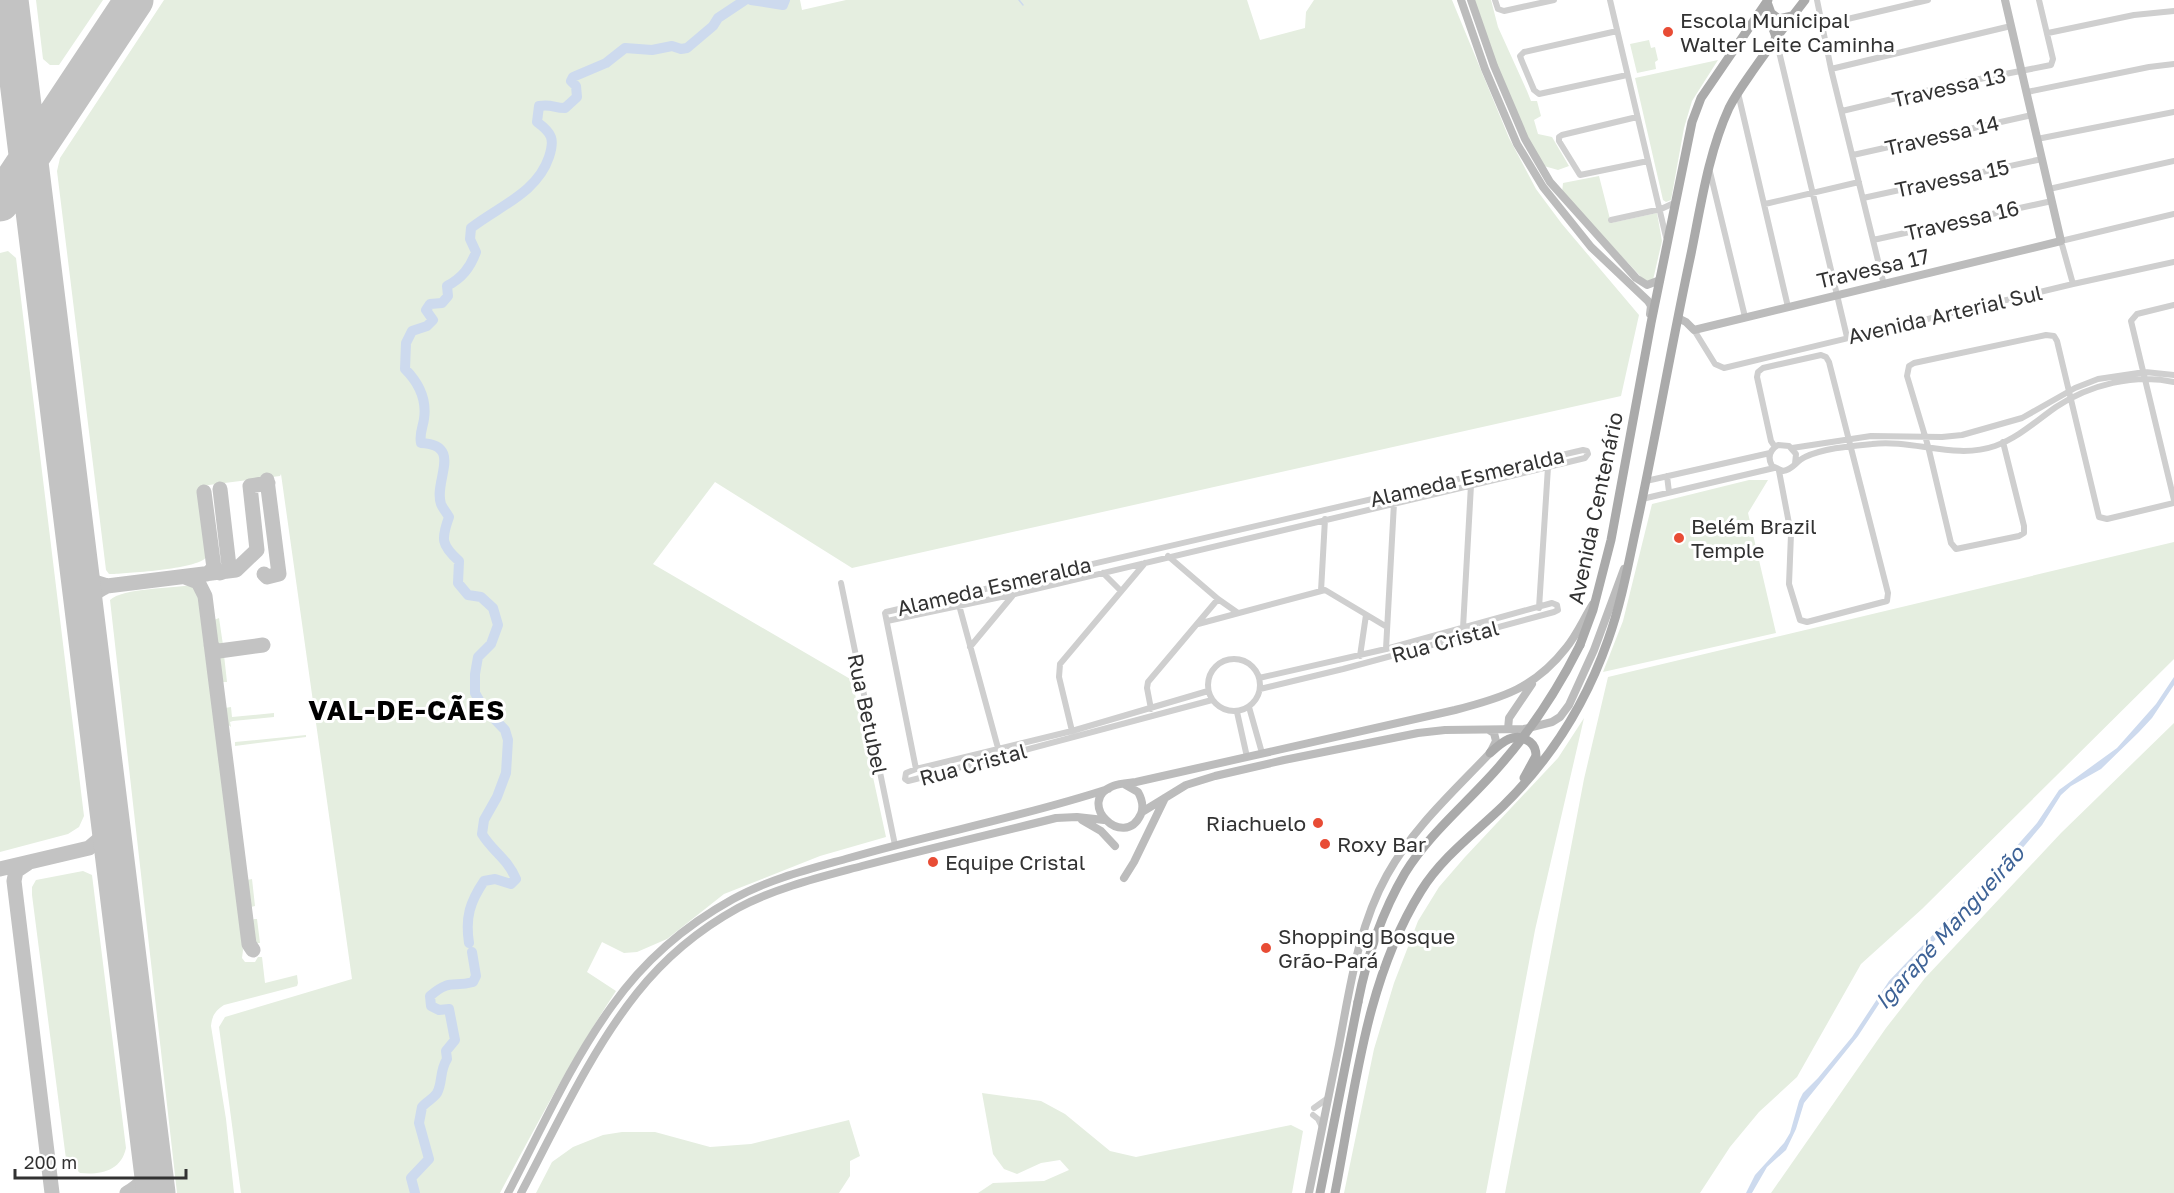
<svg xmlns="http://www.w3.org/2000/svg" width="2174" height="1193" font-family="'Golos Text',sans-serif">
<rect width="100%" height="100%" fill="#fff"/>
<path fill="#e5eee0" d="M36,0H103L59,65H50L43,59Z
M164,0H800L802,10L846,0H1247L1260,40L1305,28L1306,12L1314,0H1452L1509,138L1536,189L1562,224L1639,315L1621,396L852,568L715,482L653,564L852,680L886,837L820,856L724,894L667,939L637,952L624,953L602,942L587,972L616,991C573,1056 537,1124 500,1193H241L219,1027L225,1017L352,979L281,474L280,476L201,486C203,501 211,543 207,556C202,569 128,573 113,574H109L106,570L57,171L60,158Z
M1473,0H1491L1498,27L1527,91L1531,101H1537L1541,116L1534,120L1538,134L1552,137L1569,166L1558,170L1544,166L1534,153L1505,91Z
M1649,40L1651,48L1655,47L1658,60L1655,62L1656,69L1637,73L1630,44Z
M1718,60L1692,101L1684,128L1671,200L1666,202L1663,200L1635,78Z
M1599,176L1611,223L1657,213L1662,241L1653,280L1646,282L1562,193L1563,183Z
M8,251L16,258L84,816L79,827L68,834L0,852V253Z
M1749,480H1768L1748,513L1776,633L1603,672L1623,621L1652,504Z
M2174,542V659L1922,909L1861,964L1797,1077L1759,1112L1730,1147L1700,1193H1505L1584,779L1608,677Z
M192,585L199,594L243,950L242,958L245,962H255L258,957H262L265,983L297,975L298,983L297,986L224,1005C215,1011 212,1016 211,1026L226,1119L234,1193H177L110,600C122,588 175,588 192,585Z
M219,618L223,645L217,644L214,620Z
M224,655L227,682H222L219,657Z
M231,707L232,717L274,713V717L233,721L230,722L231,727L227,724L225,708Z
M1584,718L1535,930L1486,1193H1344L1374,1049L1394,983L1418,921L1439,887L1465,857L1558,758Z
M2174,723V1193H1771L1886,1028L1925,978L2061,833Z
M306,735V737L235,746V742Z
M83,871L92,875L126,1148C121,1171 101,1175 80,1173L66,1159L32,895V887L36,880Z
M252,879L255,906L251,907L247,880Z
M254,919H257L260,943H254L251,921Z
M982,1093L1041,1101L1065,1114L1110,1151L1136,1157L1291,1125L1303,1131L1292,1193H978L993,1183L1044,1181L1069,1170L1060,1160L1041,1163L1017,1174L1004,1169L993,1154Z
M849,1120L860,1156L850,1161V1176L839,1193H536L552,1162L573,1147L603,1135L622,1132H655L710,1147L751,1144Z"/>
<path fill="#cddaee" d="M2174,677V685L2152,718L2139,732L2101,769L2071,786L2061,795L2042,825L2020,851L2013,865L1998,875L1977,896L1890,987L1858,1036L1804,1103L1796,1129L1786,1150L1767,1167L1752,1193H1746L1755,1175L1784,1143L1790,1133L1799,1101L1803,1093L1818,1078L1852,1037L1889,981L1986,879L2010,862L2014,849L2037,823L2059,790L2117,748L2156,704Z"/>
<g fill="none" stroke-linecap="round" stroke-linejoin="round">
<path stroke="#cddaee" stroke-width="1.5" d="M1019,0L1023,5"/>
<path stroke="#cddaee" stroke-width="10" d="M751,0L783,5L785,0
M469,943C465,917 470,902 484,881L495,879L511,884L516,879C507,858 493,852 482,834L484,820L497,797L506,773L508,740L505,730L483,707L475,693V674L478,657L491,644L498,625L493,608L481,597L468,595L458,583L459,561C441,545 441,539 449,517C447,513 443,509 441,504C433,481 464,445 421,443C419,434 423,427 424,419C427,399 418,382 405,369L406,343L412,331L427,326L433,320L426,310L430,304L442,303L448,296L447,286C462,278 470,268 476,252L470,239L471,228C499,206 537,193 549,157C555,139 552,133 537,122L539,106C553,104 553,108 565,108L577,97L576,86L571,81L573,77L606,63L625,48L652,50L672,46L681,49L687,48L713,26L718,18L745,0
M415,1193L411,1178L429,1159L419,1123L422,1107C426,1102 434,1098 437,1093C443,1082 439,1072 447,1059L446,1051L455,1040L449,1009L439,1010L431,1006L430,996C451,978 453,988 473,982L476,976L472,952"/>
<path stroke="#c3c3c3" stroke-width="15" d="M204,492L214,568L207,574
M79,567L91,581L107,586L236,570L257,550L250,486L268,483
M220,573L226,571L229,566L220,489
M264,574L267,577L279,574L267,480
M185,577L198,582L205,596L249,944L253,950
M86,613C88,599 93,592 107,586
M211,645L215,650L219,651L263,645
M28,863L16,871L14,881L52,1193
M0,869L89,848L102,837L111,821
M127,1193C142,1185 149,1174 152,1158"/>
<path stroke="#c3c3c3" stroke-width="39" d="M9,0L156,1193
M0,202L134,0"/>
<path stroke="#cfcfcf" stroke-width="6" d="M1495,0L1498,9L1504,11L1554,0
M1610,0L1666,237
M1817,0L1831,69L1884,285
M1822,25L1928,0
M1617,31L1524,52L1520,56L1521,59L1534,90L1539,94L1627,75
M2048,33L2134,15L2174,11
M1776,39L1847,337
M1831,69L2011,26
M2027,92L2149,67L2174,64
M1738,93L1788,307
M1842,111L1964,82L2051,65L2053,59L2039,0
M1637,117L1562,135L1559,137V141L1580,175L1648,161
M2037,139L2174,112
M1853,155L2032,115
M1710,172L1745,317
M2049,189L2174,161
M1863,198L2042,159
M1765,204L1859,182
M1611,220L1661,209L1674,203
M1873,240L2052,201
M2073,284L2061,241L2174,214
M2174,305L2137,314L2131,321L2174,500
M1694,330L1715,364L1724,368L2073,284L2174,262
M2003,442L2024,526V533L2019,536L1956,549L1951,543L1928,446L1907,376L1909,366L1914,363L2046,335L2054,336L2057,341L2099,517L2107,519L2174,503
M1775,447L1771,441L1757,377L1758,372L1763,368L1821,355L1826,357L1829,362L1888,593L1887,601L1807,622L1800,620L1789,584L1791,534L1779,471
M1792,448L1871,436L1942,437L1962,435L2022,418L2075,388L2098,379L2145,372L2174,375
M1795,464L1796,454L1789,446L1778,445C1770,450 1767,457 1772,466L1783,471C1793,470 1796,461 1805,457C1824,448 1851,446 1872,444C1913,439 1955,460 1995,446C2018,438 2036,421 2056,407C2089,385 2135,373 2174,382
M1667,476L1669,492
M1646,481L1770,453
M1642,499L1774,468
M1168,556L1218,599L1238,613
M1103,573L1121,591
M841,583L895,845
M1321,591L1325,519
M959,605L998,748
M1539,608L1548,467
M887,621L1015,594L1511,476L1585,458L1588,454L1587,451L1583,450L886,612L885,613L916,769
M1198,624L1325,590L1387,627
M1463,628L1471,485
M970,647L1014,594
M1386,649L1394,503
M1360,656L1366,615
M1208 685a26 26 0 1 1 52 0a26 26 0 1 1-52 0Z
M1259,678L1386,649L1552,603L1557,605L1558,610L1554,612L1343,669L1260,689
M1208,691L1072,731L916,769L906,773L905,779L908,781L916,779L1212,700
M1249,707L1262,753
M1151,709L1147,688L1148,682L1218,599
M1237,712L1247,757
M1072,731L1059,677L1060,664L1145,563
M1314,1108L1328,1098
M1313,1115L1318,1119L1322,1127"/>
<path stroke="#bcbcbc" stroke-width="8" d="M1461,0L1485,69L1517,144L1543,187L1591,247L1648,301L1651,306L1650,314
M1471,0L1494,66L1525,139L1550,182L1636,278L1647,285L1660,280
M1678,318L1686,322L1694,330L2061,241L2005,0
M1508,729L1509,718L1532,684
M1124,784L1138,792C1142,799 1144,806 1141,814C1124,852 1074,801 1113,786C1120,783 1129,783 1136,782L1455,710C1502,698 1535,688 1566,648C1577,635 1584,618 1593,604
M1142,812L1186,785L1215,776L1284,760L1418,733L1445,730L1524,729L1552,722L1560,717L1569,705L1594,650L1624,569
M1082,820L1101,831L1115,846
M1124,878L1134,862L1165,798
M508,1193C541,1130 570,1064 612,1006C643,962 686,925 733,899C769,879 810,869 849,858C935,833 1023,817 1108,789
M521,1193C556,1127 590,1052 637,993C664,959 700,929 738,908C775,888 821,877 862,866C927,849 992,834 1056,818L1077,817L1104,820
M1309,1193C1319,1144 1329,1095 1339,1045C1350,988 1358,927 1387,875C1413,828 1453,792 1490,753L1496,741L1494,733L1489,730"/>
<path stroke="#aaa" stroke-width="9" d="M1767,2L1771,13L1779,19L1792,16
M1754,21C1768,17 1773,25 1776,38
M1580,645L1593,610L1611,540L1651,323L1692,122L1701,98L1768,0
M1490,753C1501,743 1515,730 1530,742C1535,746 1536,750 1536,756L1524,778
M1320,1193L1358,1002
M1335,1193C1355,1091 1365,981 1421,891C1442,857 1475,833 1503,806C1551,759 1586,703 1608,640C1622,601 1629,560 1638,519C1657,431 1672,342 1691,254C1701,205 1708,154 1729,108C1736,94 1745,82 1754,69C1770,46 1787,23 1805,0"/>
<path stroke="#aaa" stroke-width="9" d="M1358,1002C1367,956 1381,914 1405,873C1429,834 1465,805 1496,770C1530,732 1557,691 1580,645"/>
</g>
<g fill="#e84c35" stroke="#fff" stroke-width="2">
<circle cx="1668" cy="32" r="6"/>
<circle cx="1679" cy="538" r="6"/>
<circle cx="1318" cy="823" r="6"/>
<circle cx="1325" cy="844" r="6"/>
<circle cx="933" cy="862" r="6"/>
<circle cx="1266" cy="948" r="6"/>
</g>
<g text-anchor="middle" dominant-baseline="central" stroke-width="6" stroke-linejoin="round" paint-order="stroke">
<g font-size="21" fill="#323232" stroke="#fff" text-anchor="start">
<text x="1680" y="20">Escola Municipal<tspan x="1680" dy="24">Walter Leite Caminha</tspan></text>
<text x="1691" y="526">Belém Brazil<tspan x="1691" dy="24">Temple</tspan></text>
<text x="1306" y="823" text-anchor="end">Riachuelo</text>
<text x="1337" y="844">Roxy Bar</text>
<text x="945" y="862">Equipe Cristal</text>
<text x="1278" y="936">Shopping Bosque<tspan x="1278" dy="24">Grão-Pará</tspan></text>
</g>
<g font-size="21" fill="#323232" stroke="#fff">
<text transform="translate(1949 87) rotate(-13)">Travessa 13</text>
<text transform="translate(1942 135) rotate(-13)">Travessa 14</text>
<text transform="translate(1952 178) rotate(-12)">Travessa 15</text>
<text transform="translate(1962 220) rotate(-13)">Travessa 16</text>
<text transform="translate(1873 268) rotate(-13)">Travessa 17</text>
<text transform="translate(1945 314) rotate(-13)">Avenida Arterial Sul</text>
<text transform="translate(1467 477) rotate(-13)">Alameda Esmeralda</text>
<text transform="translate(1595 508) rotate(-78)">Avenida Centenário</text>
<text transform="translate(994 586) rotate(-13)">Alameda Esmeralda</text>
<text transform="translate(1445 641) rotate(-15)">Rua Cristal</text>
<text transform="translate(868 714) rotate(78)">Rua Betubel</text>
<text transform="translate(973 764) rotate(-15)">Rua Cristal</text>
</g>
<g font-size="22" font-style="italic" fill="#3d6296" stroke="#fff">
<text transform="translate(1949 927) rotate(-48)">Igarapé Mangueirão</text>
</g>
<g font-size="27" font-weight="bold" letter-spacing="1.5" fill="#000" stroke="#fff">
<text x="407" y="710">VAL-DE-CÃES</text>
</g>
</g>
<path d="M15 1169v9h171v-9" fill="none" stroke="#323232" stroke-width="3"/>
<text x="24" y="1169" font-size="18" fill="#323232" stroke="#ffffff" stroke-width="4.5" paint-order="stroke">200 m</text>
</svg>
